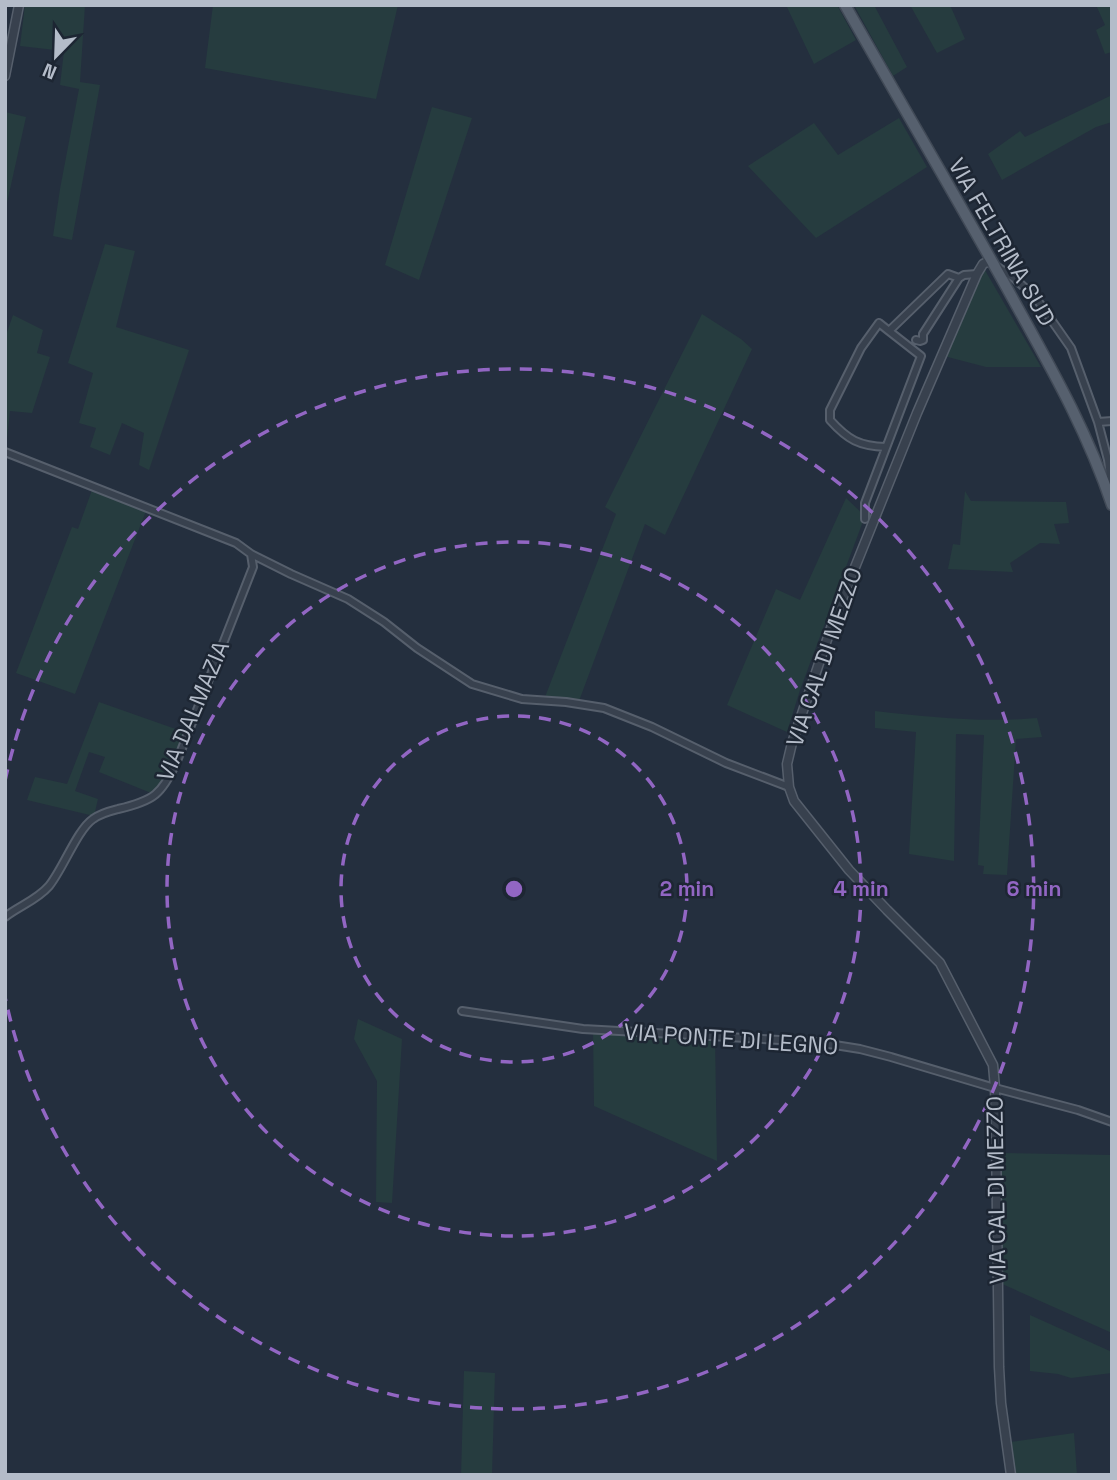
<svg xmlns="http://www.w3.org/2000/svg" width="1117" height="1480" font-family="'Space Grotesk',sans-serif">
<rect width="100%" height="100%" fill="#242f3e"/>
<path fill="#263c3f" d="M25,5H85L80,82L100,85L72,240L53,236L60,189L79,89L60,85L64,51L20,46Z
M213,5H398L376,99L205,68Z
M786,5H837L856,40L814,64Z
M854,5H874L907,67L893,76Z
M910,5H950L965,39L937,53Z
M1096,5H1112V52L1105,54L1096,30L1105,25Z
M1112,95V122L1096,127L1002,180L988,154L1020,131L1025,137Z
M432,107L472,118L419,280L385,265Z
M5,112L26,117L5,212Z
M899,118L927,167L816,238L748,166L814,123L838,155Z
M105,244L135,251L116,327L189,350L149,470L139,465L144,433L122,423L110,455L90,447L96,428L79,423L93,373L68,363Z
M982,265L1041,367H986L944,356Z
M702,314L741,339L752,349L665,535L645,524L579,701L545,697L616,514L605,507Z
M13,315L43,330L37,353L50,357L32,413L10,411L6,448L5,338Z
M92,490L146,511L75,694L16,673L72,527L78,529Z
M965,491L971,501L1066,502L1069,523L1054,524L1060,544L1040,543L1010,563L1013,572L948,569L953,544L960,545Z
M846,498L865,516L800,690L787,732L727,705L776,589L800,600Z
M99,702L187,733L174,770L156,795L99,772L105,757L89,752L75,791L98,799L94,816L27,800L35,777L67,784Z
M875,711C929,717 983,723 1037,718L1042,737L1016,739L1007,875L983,874L984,866L978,865L984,735L956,734L954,861L909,854L916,732L875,728Z
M358,1019L402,1039L392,1203L376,1202L377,1081L354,1039Z
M593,1029L715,1036L717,1161L594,1106Z
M1001,1153L1112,1155V1333L1000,1283Z
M1030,1315L1112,1352V1373L1071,1378L1058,1374L1030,1371Z
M464,1371L495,1373L492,1475H461Z
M1074,1433L1077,1475H1014L1010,1442Z"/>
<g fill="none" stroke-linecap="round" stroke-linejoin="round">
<g stroke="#565f6c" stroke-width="10">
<path id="minor" d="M996,266L1014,278L1036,298L1071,348L1098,422L1108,460L1112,493
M916,340L920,341L923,340V334L959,278
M1098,422L1112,421
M886,447C859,446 848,440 830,420V410L861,348L879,323L889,331
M5,452L236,543L251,554L253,567L177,761C162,794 154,801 118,809C110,811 101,813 93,819C77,830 63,869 49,886C37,900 19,906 5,917
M865,519V503L921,356L889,331L948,274L959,278L964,275L977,274
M251,554L291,574L348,599L384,622L417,648L472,684L522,699L566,702L604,708L652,727L726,763L789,787
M462,1011L583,1029L816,1042L860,1049L891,1057L995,1088L1078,1110L1112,1122"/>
</g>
<g stroke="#565f6c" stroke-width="11">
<path id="tertiary" d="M5,76L19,5
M991,260L983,264L977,274L917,413L833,622L792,743L787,764L789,787L794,801L849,870L887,910L940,963L993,1065L995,1088L996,1137L999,1367L1001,1403L1011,1475"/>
</g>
<g stroke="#414a57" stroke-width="13">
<path id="primary" d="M845,5C899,100 955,195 1008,290C1047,361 1086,427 1112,505"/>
</g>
<use href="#minor" stroke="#38414e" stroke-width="6"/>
<use href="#tertiary" stroke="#38414e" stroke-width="8"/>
<use href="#primary" stroke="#56606e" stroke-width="10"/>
</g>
<g fill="none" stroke="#9266c3" stroke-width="3.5" stroke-dasharray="12 9">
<circle cx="514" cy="889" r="173"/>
<circle cx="514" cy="889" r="347"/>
<path d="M5 781A520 520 0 1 1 5 997"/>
</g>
<g text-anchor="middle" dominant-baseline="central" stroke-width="5" stroke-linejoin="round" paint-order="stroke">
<g font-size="23" fill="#b4bcc9" stroke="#1d2633">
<text transform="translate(1002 242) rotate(60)">VIA FELTRINA SUD</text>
<text transform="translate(824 657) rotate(-71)">VIA CAL DI MEZZO</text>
<text transform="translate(193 711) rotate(-67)">VIA DALMAZIA</text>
<text transform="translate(731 1039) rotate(4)">VIA PONTE DI LEGNO</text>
<text transform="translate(996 1190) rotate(-91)">VIA CAL DI MEZZO</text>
</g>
</g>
<circle cx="514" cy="889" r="10" fill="#9266c3" stroke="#1d2633" stroke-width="3.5"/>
<g font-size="21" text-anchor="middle" font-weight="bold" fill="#9266c3" stroke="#1d2633" stroke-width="5" stroke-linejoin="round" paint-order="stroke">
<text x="687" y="896">2 min</text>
<text x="861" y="896">4 min</text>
<text x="1034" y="896">6 min</text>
</g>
<rect width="1117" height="1480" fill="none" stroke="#b4bcc9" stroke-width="14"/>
<g transform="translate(56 56) rotate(203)" stroke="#1d2633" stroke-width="5" paint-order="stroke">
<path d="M0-5L12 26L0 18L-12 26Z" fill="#b4bcc9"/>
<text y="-10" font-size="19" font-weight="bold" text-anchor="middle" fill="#b4bcc9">N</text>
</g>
</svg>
